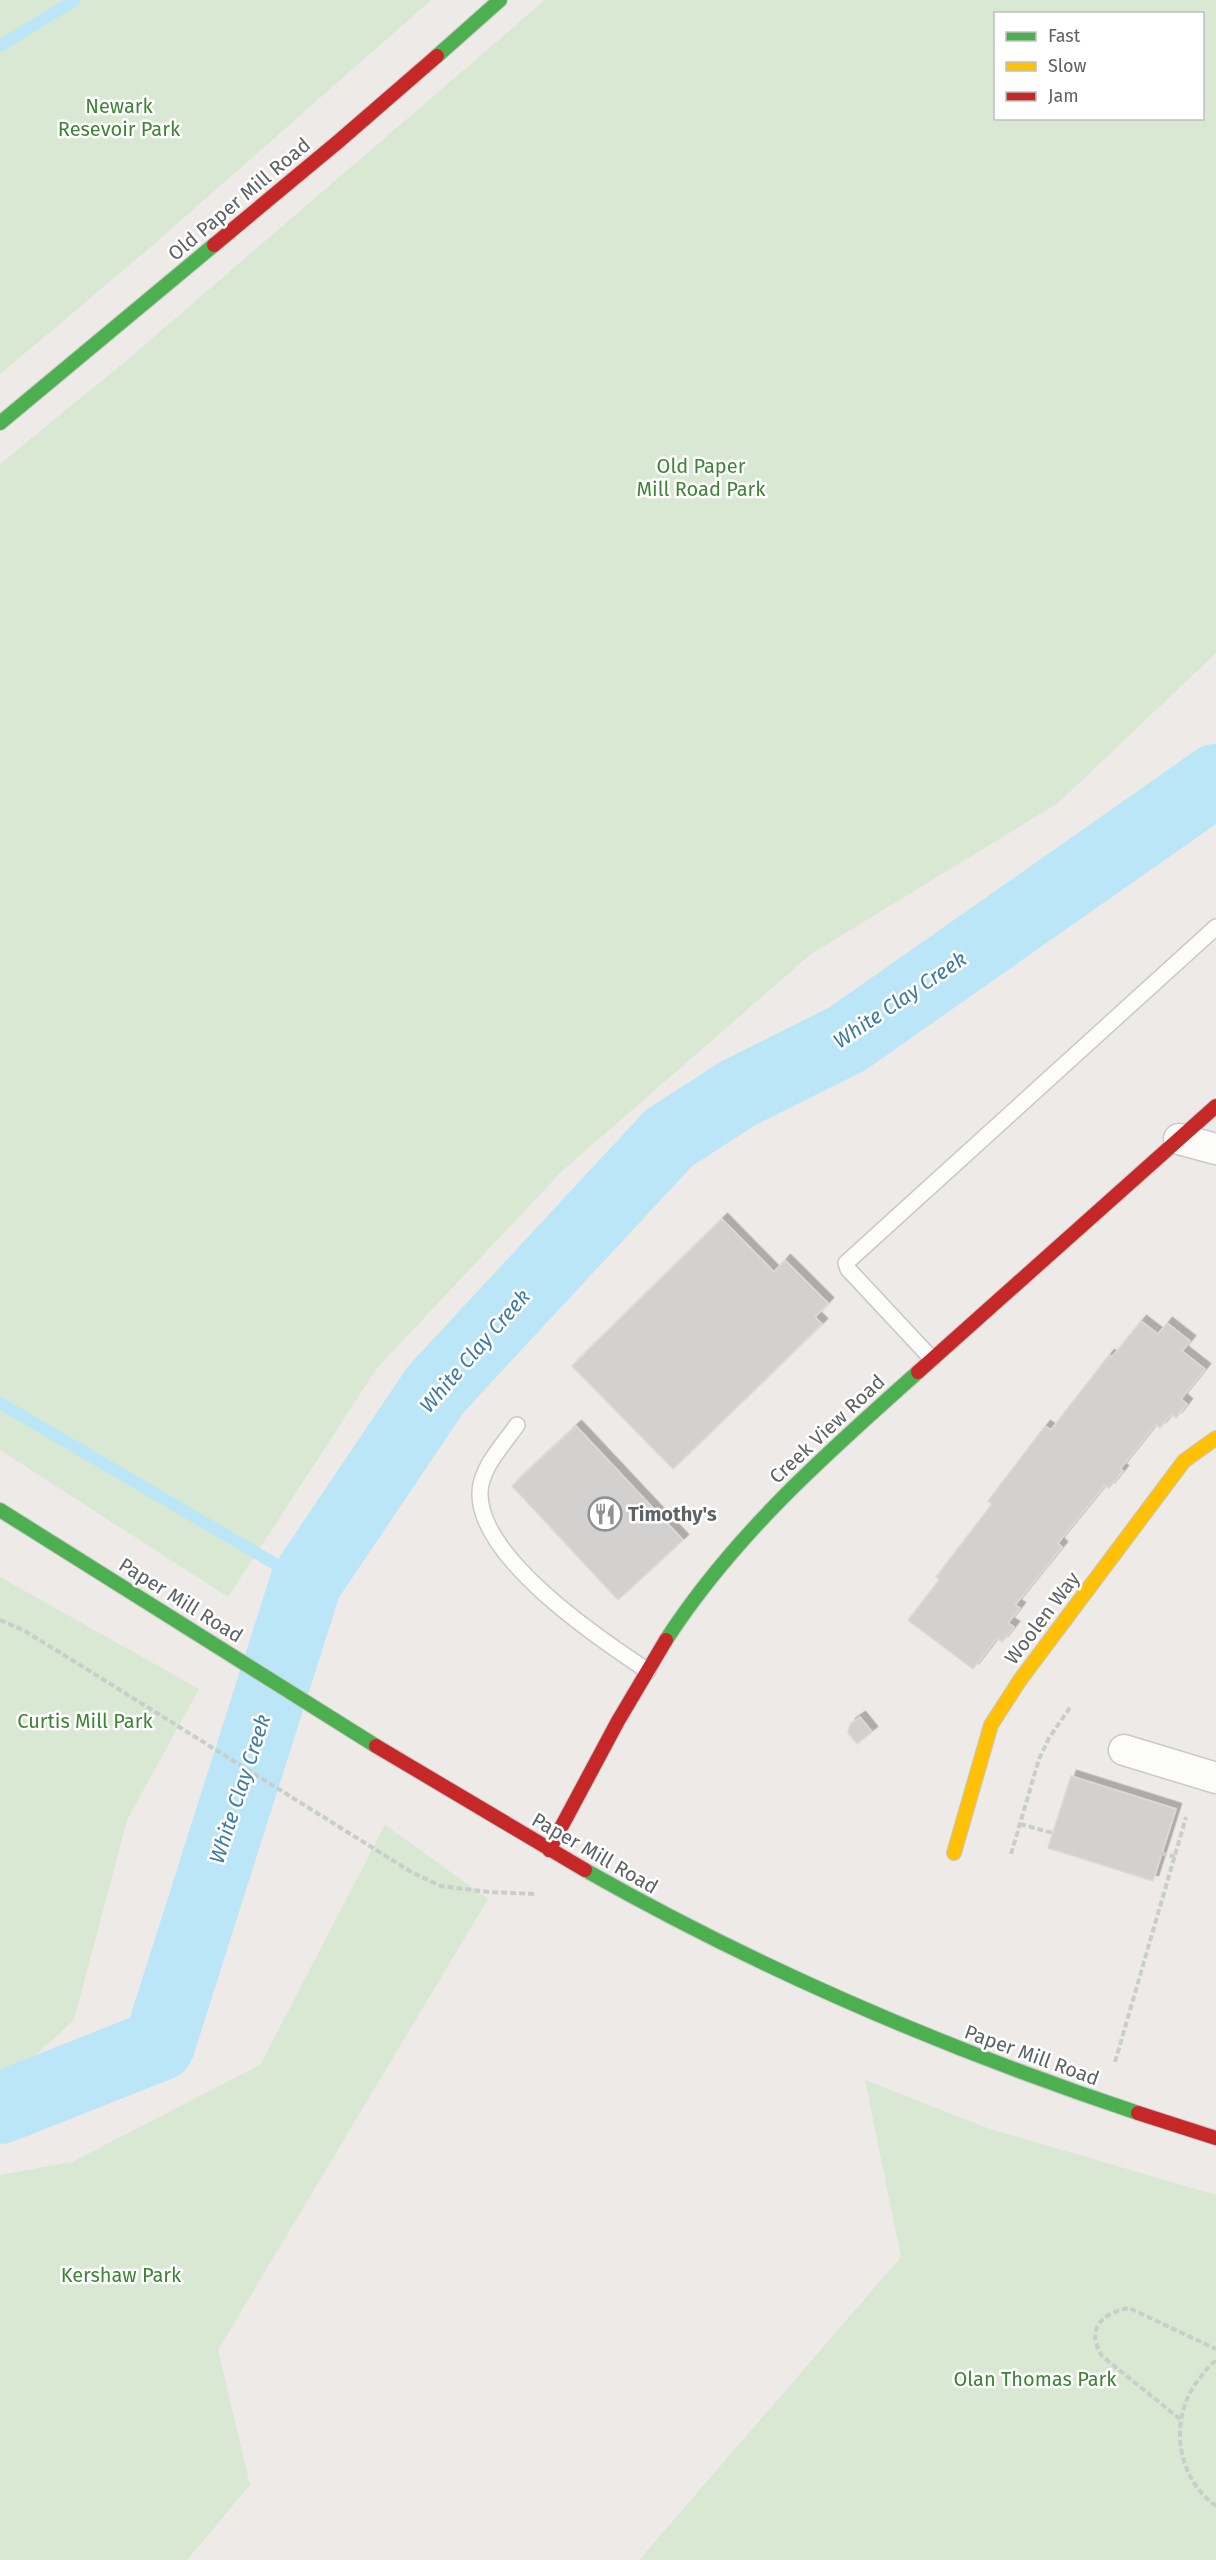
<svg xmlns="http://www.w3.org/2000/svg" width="1216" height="2560" font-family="'Fira Sans',sans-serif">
<defs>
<filter id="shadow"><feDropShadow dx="5.5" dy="-5.5" stdDeviation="0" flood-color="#0004"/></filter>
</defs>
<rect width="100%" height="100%" fill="#edeae7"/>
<path fill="#d8e8d3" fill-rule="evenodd" d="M0,0H431L145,252L0,374Z
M545,0H1216V653L1058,803L811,954L562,1171L377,1368L228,1597L0,1450V464L127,360ZM996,14H1202V118H996Z
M0,1577L199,1689L127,1820L74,2020L0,2087Z
M385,1825L488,1899L218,2350L250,2485L187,2560H0V2175L72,2162L260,2065Z
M865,2080L990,2129L1216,2195V2560H639L901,2257Z"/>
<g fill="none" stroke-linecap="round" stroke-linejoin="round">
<path stroke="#bbe6f7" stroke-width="12" d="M0,46L75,0
M0,1403L306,1582"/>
<path stroke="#bbe6f7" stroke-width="72" d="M0,2108L159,2045L306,1582L436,1389L669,1138L737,1094L847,1039L1216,780"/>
</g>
<path fill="#d3d1d0" stroke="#dcd9d6" stroke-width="1.5" filter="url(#shadow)" d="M722,1219L774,1272L785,1260L828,1303L815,1317L822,1324L673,1469L572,1366Z
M1141,1321L1158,1334L1167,1323L1190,1341L1182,1351L1205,1369L1181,1399L1187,1404L1176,1418L1171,1414L1160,1428L1156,1424L1120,1469L1123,1471L1109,1488L1105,1485L1058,1543L1062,1547L1015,1605L1020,1608L1008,1623L1014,1627L1002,1642L997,1638L973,1669L908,1620L939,1580L936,1577L992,1504L988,1501L1045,1426L1051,1430L1109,1355L1112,1357Z
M576,1426L683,1540L618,1600L512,1486Z
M860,1717L872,1732L857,1744L848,1733L850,1724Z
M1071,1776L1176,1809L1153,1881L1048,1848Z"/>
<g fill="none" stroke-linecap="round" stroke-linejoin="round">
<g stroke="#c9c9c9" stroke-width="18">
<path id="lane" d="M932,1359L848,1269L846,1263L1216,927
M517,1425C504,1444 480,1468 480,1493C479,1558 598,1638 648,1671"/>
</g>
<g stroke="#c9c9c9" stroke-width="33">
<path id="street" d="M1179,1139L1216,1149
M1124,1750L1216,1778"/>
</g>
<g stroke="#c7c7c6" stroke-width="16">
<path id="fast" d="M437,56L500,0
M0,423L214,245
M0,1510L376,1746
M666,1640C734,1535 826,1454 918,1372
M585,1870C761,1970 946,2049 1138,2113"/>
</g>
<g stroke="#c7c7c6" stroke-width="16">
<path id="slow" d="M954,1853L991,1725L1020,1680L1184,1461L1216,1438"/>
</g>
<g stroke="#c7c7c6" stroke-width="16">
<path id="jam" d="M214,245L339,141L437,56
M918,1372L1216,1106
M376,1746L585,1870
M549,1850L618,1721L666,1640
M1138,2113L1216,2138"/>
</g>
<path stroke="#c8ceca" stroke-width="4" stroke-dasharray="6 3" stroke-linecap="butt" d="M0,1620L23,1630L64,1655L413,1873L441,1886L489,1892L537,1894
M1020,1824L1053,1833
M1161,1853L1175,1857
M1011,1854L1039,1759L1049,1738L1071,1706
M1115,2062L1186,1817
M1216,2361C1209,2365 1205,2371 1200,2378C1168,2416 1175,2477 1216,2506
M1180,2419L1102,2356C1085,2329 1102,2313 1129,2308L1216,2349"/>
<use href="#lane" stroke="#fcfcfb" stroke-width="15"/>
<use href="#street" stroke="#fcfcfb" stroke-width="30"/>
<use href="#fast" stroke="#4caf50" stroke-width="14"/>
<use href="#slow" stroke="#ffc107" stroke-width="14"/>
<use href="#jam" stroke="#c62828" stroke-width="14"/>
</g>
<defs>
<g id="restaurant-ring" transform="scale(1.725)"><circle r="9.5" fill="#fff" stroke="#8f9292" stroke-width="1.5"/><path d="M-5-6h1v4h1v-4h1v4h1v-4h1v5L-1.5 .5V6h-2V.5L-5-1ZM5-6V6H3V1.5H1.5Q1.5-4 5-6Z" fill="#8f9292"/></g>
</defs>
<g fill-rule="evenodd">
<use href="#restaurant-ring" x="605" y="1514"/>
</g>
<g text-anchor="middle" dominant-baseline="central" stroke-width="5" stroke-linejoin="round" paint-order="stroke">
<g font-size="20" fill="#3f8336" stroke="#fff">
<text x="119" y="106">Newark<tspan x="119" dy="23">Resevoir Park</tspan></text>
<text x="701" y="466">Old Paper<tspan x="701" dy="23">Mill Road Park</tspan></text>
<text x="85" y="1721">Curtis Mill Park</text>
<text x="121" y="2275">Kershaw Park</text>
<text x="1035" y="2379">Olan Thomas Park</text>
</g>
<g font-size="20" fill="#5d6265" stroke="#fff">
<text transform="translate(239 199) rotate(-40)">Old Paper Mill Road</text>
<text transform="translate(827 1429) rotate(-43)">Creek View Road</text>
<text transform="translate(181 1600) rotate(32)">Paper Mill Road</text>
<text transform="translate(1042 1618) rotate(-53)">Woolen Way</text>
<text transform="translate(595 1853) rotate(30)">Paper Mill Road</text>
<text transform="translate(1032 2055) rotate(20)">Paper Mill Road</text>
</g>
<g font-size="20" font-weight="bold" fill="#5d6265" stroke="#fff" text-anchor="start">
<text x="628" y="1514">Timothy's</text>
</g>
<g font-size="21" font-style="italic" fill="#3d7b9f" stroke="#fff">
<text transform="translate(900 1000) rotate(-34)">White Clay Creek</text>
<text transform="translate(475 1351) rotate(-49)">White Clay Creek</text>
<text transform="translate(240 1789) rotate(-72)">White Clay Creek</text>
</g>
</g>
<rect x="994" y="12" width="210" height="108" fill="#ffffff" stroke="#bec0c1" stroke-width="1.5"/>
<rect x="1006" y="32" width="30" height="9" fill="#4caf50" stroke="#bec0c1" stroke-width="1.5"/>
<text x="1048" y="42" font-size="18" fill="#5d6265">Fast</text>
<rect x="1006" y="62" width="30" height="9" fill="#ffc107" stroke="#bec0c1" stroke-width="1.5"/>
<text x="1048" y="72" font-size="18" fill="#5d6265">Slow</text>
<rect x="1006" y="92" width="30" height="9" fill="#c62828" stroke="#bec0c1" stroke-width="1.5"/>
<text x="1048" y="102" font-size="18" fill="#5d6265">Jam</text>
</svg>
